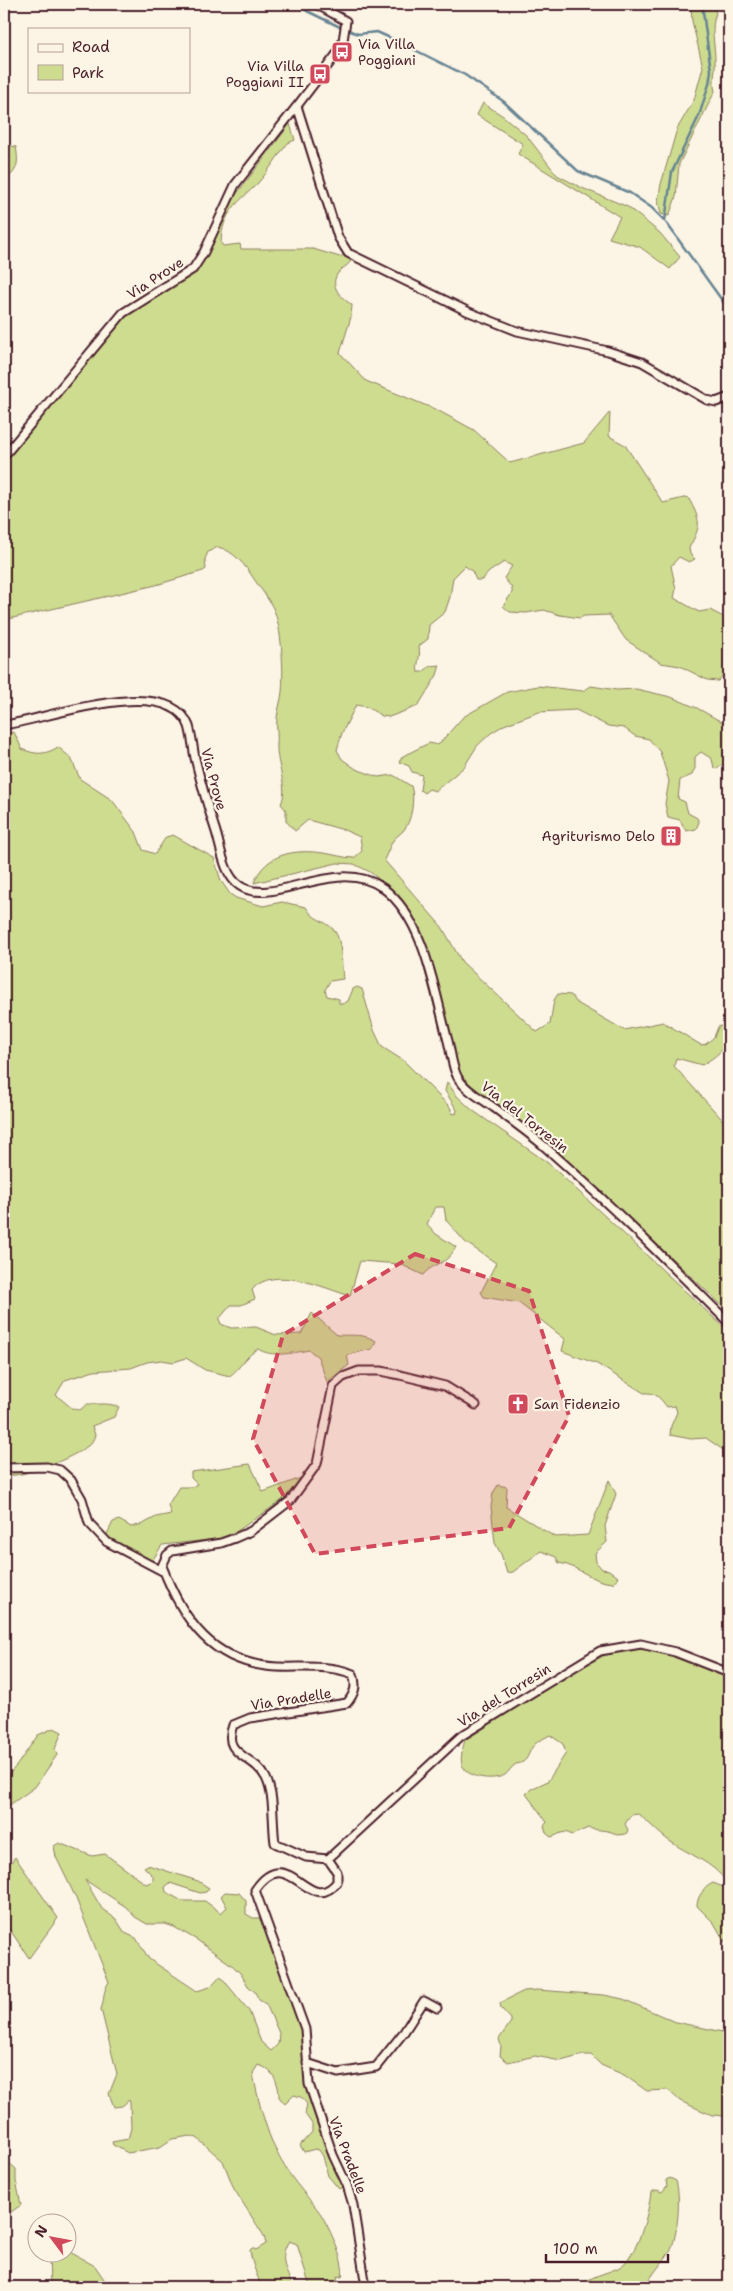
<svg xmlns="http://www.w3.org/2000/svg" width="733" height="2291" font-family="'Shantell Sans',sans-serif">
<rect width="100%" height="100%" fill="#fcf5e5"/>
<filter id="ink" filterUnits="userSpaceOnUse"><feTurbulence type="fractalNoise" baseFrequency=".02" numOctaves="2"/><feDisplacementMap in="SourceGraphic" scale="10" xChannelSelector="R" yChannelSelector="G"/><feConvolveMatrix kernelMatrix="1 2 1 2 8 2 1 2 1" color-interpolation-filters="sRGB"/></filter>
<g filter="url(#ink)">
<path fill="#cedc90" stroke="#8c7e5e" fill-rule="evenodd" d="M691,4H712L716,13C710,29 715,44 715,60C716,71 712,81 715,91L679,164L676,197L669,216L661,214L658,201L661,184L677,129L694,100L703,67L692,21Z
M483,103L503,116L526,135L557,175L582,188L628,207L660,233L680,257L670,269L640,247L609,238L620,217L518,154L523,144L477,115Z
M290,124L295,140L288,143C277,156 269,171 258,183C238,203 222,212 221,243L223,246L240,244L241,249H313L340,257L343,255L351,261C348,265 346,266 342,269C326,283 339,296 352,305L351,317L340,353L366,381L437,410L474,430L510,463L584,443L610,412L609,436L625,445L663,503L688,497C701,522 702,524 689,548L690,554L695,559L689,562L679,557L671,566L676,589L674,598L699,612L710,610L729,620V668L718,681L707,680L680,666L661,663L626,640L609,615L584,616L580,618L560,615L544,610L526,613L510,612L503,606L512,593V588L504,578L512,566L504,562L489,572L482,580H476L472,571L465,566L453,578L450,597L445,612L429,625L428,639L419,646C421,658 416,664 418,672H423L430,666L440,665L437,675L418,706L389,717L382,716L367,707L356,705L342,733L337,750L342,759L356,769L378,777L393,775L411,786C415,797 412,822 403,831C399,835 395,837 392,842C389,848 387,854 384,860L442,927L462,962L537,1032L550,1024L554,1000L558,994L571,995L577,1003L624,1030L663,1022L701,1045L706,1044L714,1037L718,1027L725,1025L728,1029C731,1047 715,1057 702,1065L676,1058L674,1066L729,1127V1312L554,1148L477,1095L455,1071L445,1048L415,933L385,884L370,872L354,864L337,863L254,883C265,853 295,849 323,853C333,854 343,858 354,858L362,851L360,837L344,830L308,820L295,831L286,821V810L281,804C289,787 276,765 277,745C278,736 276,727 277,718C278,709 281,701 282,692C284,672 282,626 273,608C268,598 260,588 254,579C245,565 234,551 218,547L208,552L205,559L206,569L203,571L156,585L4,620V460L126,308L138,298L196,268L232,200Z
M8,145L16,147C19,163 18,171 5,180L7,187L4,191V147Z
M538,686L583,691L591,686L617,690L636,689L671,697L697,708L729,726V745L724,753L728,760L717,769L714,768L712,759L701,752L695,757V768L692,775L680,780L678,799L685,802L688,813L697,818L699,822L696,829L686,831L680,820L668,817L665,804L669,781L660,752L649,739L635,736L624,728L608,726L576,710L539,712L504,725L491,733L477,746L464,767L435,791L429,789L424,793L420,790L422,775L412,772L409,766L399,762L403,756L429,743L438,745L463,717L507,692Z
M14,732L22,749C36,755 45,755 58,747L71,758L80,779L112,800L136,832L143,850L155,854L166,837L173,835L214,858L221,881L230,894L236,898L263,906L282,902L306,907C314,921 323,919 333,929C343,939 341,965 343,979L330,981L325,990L327,996L339,999V1003L343,1004L348,1001L353,989L357,987L362,989L374,1030L382,1047L404,1061L450,1107L452,1113L456,1114L457,1110L445,1091L447,1082L457,1096L472,1110L548,1163L729,1332V1454L706,1438L691,1439L670,1435L671,1426L677,1412L675,1406L667,1407C660,1398 656,1392 644,1393L597,1364L562,1351L565,1339L519,1303L484,1297L481,1292L496,1263L465,1242L446,1220L444,1207H435L427,1224L436,1234L456,1247C445,1267 435,1261 423,1275L400,1264L360,1261L350,1296C324,1288 273,1264 252,1290L255,1299L241,1305H231L219,1319L221,1324L231,1328L256,1327L276,1335L301,1334L312,1313L337,1335C352,1336 363,1333 376,1341L372,1349L347,1355L349,1365L327,1382L318,1357L309,1350C293,1353 272,1358 258,1349C247,1355 240,1368 230,1376L205,1370L186,1358L174,1362L161,1360L147,1362L131,1368L94,1371L65,1380L56,1395L73,1409L80,1410L87,1404C99,1405 108,1402 119,1407L114,1417L92,1426L95,1435C94,1438 92,1443 89,1445C75,1457 22,1479 4,1475V1194L10,1178L4,1173V734Z
M250,1464L263,1492L301,1478L284,1499L227,1538L162,1545L152,1561C133,1555 121,1548 106,1536L113,1522L119,1520L131,1527L143,1524L156,1517L171,1514L168,1505L179,1487H192L197,1484L191,1478V1472Z
M609,1480L616,1494L605,1526L607,1542L595,1553L596,1562L602,1569L609,1570L618,1577L613,1583C592,1582 579,1566 559,1563L556,1557L541,1551L513,1572L507,1573L501,1554L495,1543L491,1507L493,1493L498,1485L507,1487L506,1507L555,1537L588,1535Z
M634,1649L668,1652L729,1676V1949L714,1923L697,1906C697,1897 704,1887 713,1883L726,1888L727,1883C714,1862 687,1854 668,1840C657,1832 649,1822 638,1814L631,1815L625,1824L628,1830L626,1834L617,1835C610,1829 597,1831 588,1828L572,1835C562,1829 560,1835 551,1837L546,1833L544,1826L547,1822L526,1794L531,1789L548,1781L566,1753L563,1744L550,1735C545,1738 539,1740 535,1744C527,1751 530,1763 516,1764C511,1767 509,1772 505,1775C494,1781 466,1779 462,1764C460,1758 463,1747 465,1740L580,1668L605,1655Z
M54,1728L62,1732L55,1749L57,1755L35,1787L4,1809V1780L17,1765L38,1735Z
M59,1843L92,1856L105,1854L146,1884L153,1881V1876L144,1867L148,1865L198,1881L209,1888L206,1892L200,1893L170,1883L165,1887L166,1892L182,1901H205L221,1913L227,1907L221,1896L225,1892L239,1893L246,1901V1914L253,1918H262L301,2026L307,2050L308,2080L345,2186L339,2189L328,2176L323,2156L319,2150L315,2149L304,2152L300,2145L312,2132V2124L305,2114L307,2104L301,2097L294,2095L285,2104L279,2097C279,2083 273,2069 258,2065L253,2073C258,2102 269,2143 285,2167C294,2182 307,2196 318,2210C327,2222 346,2262 342,2277L337,2276L339,2287H310L297,2244L289,2241C278,2257 286,2271 293,2287H261C257,2273 252,2266 250,2250L252,2248L256,2250L266,2244L264,2236L234,2189L223,2161L197,2138L190,2136L172,2139L160,2147L128,2153L113,2145L112,2142L128,2139L131,2128L130,2103L129,2100L122,2106L114,2107L109,2094L117,2074L101,2009C105,2000 102,1992 109,1982L75,1896L56,1857L54,1846ZM85,1880L126,1907L135,1917L147,1924H165L174,1927L197,1940L233,1966L241,1974L248,1986L255,1992L259,2000L266,2004L279,2033L278,2044L271,2051L261,2042L249,2011L222,1978L219,1977L210,1987L197,1991L149,1959L136,1938L125,1933L116,1919L102,1909Z
M15,1857L58,1918L29,1958L4,1921V1872Z
M537,1990L604,1995L623,1999L676,2022L727,2033L729,2035V2111L725,2116L712,2115L680,2101L668,2090L647,2091L624,2075L601,2065L591,2055H583L561,2061L535,2056L508,2062L500,2056L501,2046L499,2039L511,2022V2019L501,2008L500,2003L524,1991Z
M4,2133L10,2151L6,2155L7,2161L16,2169V2181L21,2205L11,2212L4,2208Z
M670,2178L676,2181C681,2196 678,2236 670,2251C663,2263 651,2274 646,2287H580C589,2276 605,2274 618,2268C637,2259 649,2212 651,2192L657,2190L662,2192L667,2186L666,2180Z
M68,2251L95,2266L106,2282L104,2286L47,2287L50,2285L49,2254H68Z"/>
<g fill="none" stroke-linecap="round" stroke-linejoin="round">
<path stroke="#678493" stroke-width="2.5" d="M297,4L307,11L338,26L358,34L377,32L399,42L465,75L503,101L578,171L630,193L652,208L665,221L729,310
M665,221L672,172L699,116L709,84L711,71L702,4"/>
<g stroke="#4a1f2b" stroke-width="11">
<path id="street" d="M316,4L346,21L342,47L297,106L338,237L348,253L469,312L517,331L608,351L642,362L707,400L716,402L729,397
M4,456L123,313L193,269L204,252L235,185L297,106
M4,725C44,720 168,672 189,726C192,736 193,748 195,758C201,783 208,808 216,832C221,848 224,876 240,886C274,908 336,855 383,888C425,919 435,993 448,1041C451,1052 452,1068 458,1078C466,1091 484,1100 496,1109C512,1121 529,1133 544,1146C608,1202 669,1263 729,1323
M4,1468L47,1467L60,1470L71,1480L82,1499L89,1523L107,1542L164,1572
M328,1859L461,1736L600,1651L641,1644L675,1652L729,1673
M307,2063L338,2073L376,2067L404,2032L424,2001L437,2008
M366,2287L353,2205L347,2185L333,2155L309,2084L305,2029L255,1890C289,1840 308,1918 337,1882V1872L328,1859L306,1857L275,1843C272,1822 275,1797 266,1778C254,1754 221,1757 233,1725L250,1718L347,1703C355,1693 357,1686 353,1674C329,1664 303,1668 277,1667C213,1664 183,1621 162,1566L167,1555L172,1551L221,1543L235,1538L251,1531L290,1501L317,1464L333,1386L343,1377L359,1371H381L400,1375L445,1386L476,1405"/>
</g>
<use href="#street" stroke="#fcf5e5" stroke-width="7"/>
</g>
</g>
<path fill="#d1495b" fill-opacity="0.2" stroke="#d1495b" stroke-width="4" stroke-dasharray="10 6" stroke-linejoin="round" d="M415,1254L529,1291L569,1416L509,1528L315,1554L253,1439L283,1335Z"/>
<defs>
<g id="bus-square" transform="scale(1.125)"><rect x="-9" y="-9" width="18" height="18" rx="4" fill="#d1495b" stroke="#fcf5e5"/><path d="M-5-6H5V4H4V6H2V4H-2V6H-4V4H-5ZM-3.5-4V0h7V-4ZM-3.5 1.2v1.5H-2V1.2ZM2 1.2v1.5H3.5V1.2Z" fill="#fff"/></g>
<g id="building-square" transform="scale(1.125)"><rect x="-9" y="-9" width="18" height="18" rx="4" fill="#d1495b" stroke="#fcf5e5"/><path d="M-4-6H4V6H1V3H-1V6H-4ZM-2.5-4.3h1.7v1.8h-1.7ZM.8-4.3h1.7v1.8H.8ZM-2.5-1h1.7V.8h-1.7ZM.8-1h1.7V.8H.8Z" fill="#fff"/></g>
<g id="church-square" transform="scale(1.125)"><rect x="-9" y="-9" width="18" height="18" rx="4" fill="#d1495b" stroke="#fcf5e5"/><path d="M-1.2-6h2.4v3.5h3.3v2.4h-3.3V6h-2.4V-.1h-3.3v-2.4h3.3Z" fill="#fff"/></g>
</defs>
<g fill-rule="evenodd">
<use href="#bus-square" x="342" y="52"/>
<use href="#bus-square" x="320" y="74"/>
<use href="#building-square" x="671" y="836"/>
<use href="#church-square" x="518" y="1404"/>
</g>
<g text-anchor="middle" dominant-baseline="central" stroke-width="4.5" stroke-linejoin="round" paint-order="stroke">
<g font-size="14" fill="#4a1f2b" stroke="#fcf5e5" text-anchor="start">
<text x="358" y="44">Via Villa<tspan x="358" dy="16">Poggiani</tspan></text>
<text x="304" y="66" text-anchor="end">Via Villa<tspan x="304" dy="16">Poggiani II</tspan></text>
<text x="655" y="836" text-anchor="end">Agriturismo Delo</text>
<text x="534" y="1404">San Fidenzio</text>
</g>
<g font-size="14" fill="#4a1f2b" stroke="#fcf5e5">
<text transform="translate(155 278) rotate(-33)">Via Prove</text>
<text transform="translate(214 779) rotate(75)">Via Prove</text>
<text transform="translate(525 1117) rotate(38)">Via del Torresin</text>
<text transform="translate(504 1695) rotate(-32)">Via del Torresin</text>
<text transform="translate(291 1699) rotate(-9)">Via Pradelle</text>
<text transform="translate(348 2155) rotate(69)">Via Pradelle</text>
</g>
</g>
<rect width="733" height="2291" fill="none" stroke="#fcf5e5" stroke-width="20"/>
<rect x="10" y="10" width="713" height="2271" fill="none" stroke="#4a1f2b" stroke-width="2" filter="url(#ink)"/>
<rect x="28" y="28" width="162" height="65" fill="#fcf5e5" stroke="#b59f9b"/>
<rect x="38" y="44" width="25" height="8" fill="#fcf5e5" stroke="#b59f9b"/>
<text x="72" y="52" font-size="15" fill="#4a1f2b">Road</text>
<rect x="38" y="65" width="25" height="15" fill="#cedc90" stroke="#b59f9b"/>
<text x="72" y="78" font-size="15" fill="#4a1f2b">Park</text>
<g transform="translate(52 2238) rotate(302)"><circle r="24" fill="#fcf5e5" stroke="#b59f9b"/>
<path d="M0-4L9 19L0 12L-9 19Z" fill="#d1495b"/>
<text y="-8" font-size="14" font-weight="bold" text-anchor="middle" fill="#4a1f2b">N</text>
</g>
<path d="M546 2254v8h122v-8" fill="none" stroke="#4a1f2b" stroke-width="2.5"/>
<text x="553" y="2254" font-size="15" fill="#4a1f2b" stroke="#fcf5e5" stroke-width="4" paint-order="stroke">100 m</text>
</svg>
